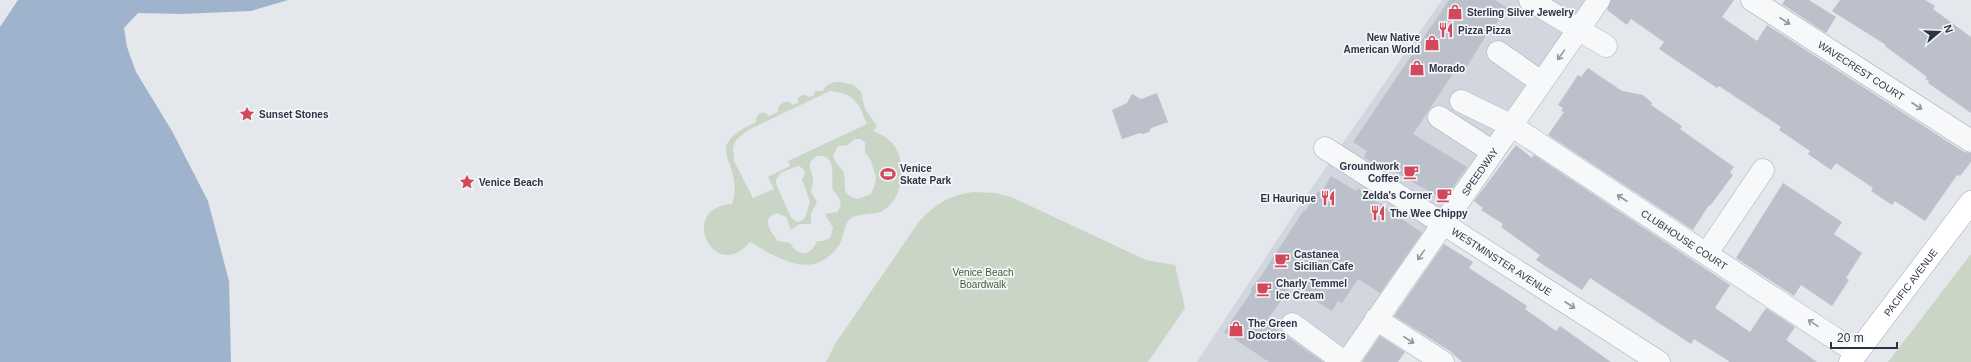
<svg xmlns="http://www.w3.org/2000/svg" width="1971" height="362" font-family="Helvetica,sans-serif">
<rect width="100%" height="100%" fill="#e4e7ec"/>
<path fill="#d2d6de" d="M1442,0H1587L1338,362H1197L1302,202Z"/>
<path fill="#c9d6c5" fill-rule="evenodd" d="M841,82L854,85L861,92L865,109L877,126L873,131C880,134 886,137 891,142C908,159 904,198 884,210C873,217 859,211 849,220C843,227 844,238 839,245C813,282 780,259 750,242C714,285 677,207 732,204C746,161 697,149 756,122C756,116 759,112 765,113L769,116L778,112L779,106L784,102H789L793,105L798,103V98L802,95H805L809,97L813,96L815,91H823C826,83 833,82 841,82ZM830,91C854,93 859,103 867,124L788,161L790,166L768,177L774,189L753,198L734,161L733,148L736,140L748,130ZM855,139H860L865,142V152L871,161L876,177L875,185L871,194L858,199C838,194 848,184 843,171L836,163L833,156L838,146L848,145ZM817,156C839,154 830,180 833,190C840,198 844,202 837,212L825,214L833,228L830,238L823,241H817C811,257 798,257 790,243L778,241C771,232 760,218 777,213L786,217L791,230L799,224H811V214L817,202L811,192C811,187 814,183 813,179C811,169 805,163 817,156ZM798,166C805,168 807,174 802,179L810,202L805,218L799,222L795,221L791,217L776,184V180L780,173Z
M973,192L995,193L1011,197L1146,260L1175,265L1185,308L1148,362H826L835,344L918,223C934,205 949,195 973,192Z
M1971,254V362H1888Z"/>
<path fill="#9fb4cc" d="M0,0H288L251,11L181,14L138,13L124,28L127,47L136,72L172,131L208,201L229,281L231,362H0Z"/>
<path fill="#e4e7ec" d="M0,0H18L0,27Z"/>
<path fill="#bbc0ca" d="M1449,0H1495L1507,8L1492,30L1490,29L1463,73L1456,69L1413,134L1467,167L1444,200L1385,166L1382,170L1364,157L1367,151L1353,142Z
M1611,0H1734L1722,17L1757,41L1767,25L1964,152L1971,153V162L1960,176L1957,175L1925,221L1895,201L1892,205L1871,191L1873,188L1836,163L1831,170L1808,154L1810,151L1779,130L1781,127L1719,86L1717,88L1659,49L1664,42L1631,19L1627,25L1607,10Z
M1785,0H1809L1836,17L1826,33L1782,4Z
M1840,0H1925L1935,6L1933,9L1971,37V113L1928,83L1929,81L1925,79L1927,77L1885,46L1886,45L1832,11Z
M1588,68L1622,91L1643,95L1652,103L1651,105L1682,126L1680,129L1734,167L1730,172L1733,175L1710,206L1709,205L1693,230L1548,135L1564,112L1561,111L1563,108L1558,105L1578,75L1581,77Z
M1157,93L1168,122L1151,128L1149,132L1143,134L1140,133L1122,139L1112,110L1127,103L1132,94L1141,99Z
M1516,145L1532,158L1534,155L1730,285L1715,308L1750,332L1766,308L1795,327L1786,340L1817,362H1730L1694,339L1691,344L1590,278L1582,290L1536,260L1540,255L1501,227L1503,224L1481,210L1483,208L1474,201Z
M1331,176L1356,191L1358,188L1422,233L1380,293L1358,279L1342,303L1338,301L1332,311L1291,286L1266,322L1323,362H1269L1224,332L1252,291L1250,290L1261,276L1304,210L1305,211L1318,191L1321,193Z
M1783,183L1842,222L1834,234L1862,253L1846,278L1849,280L1832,306L1801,285L1794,296L1736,258Z
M1444,244L1473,262L1469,268L1527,306L1525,309L1556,331L1560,326L1611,362H1462L1450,351L1394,316Z
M1380,336L1405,352L1398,362H1362Z"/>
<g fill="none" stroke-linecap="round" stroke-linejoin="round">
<g stroke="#a9aeb7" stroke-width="23">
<g id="minor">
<path d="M1530,0L1606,46"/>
<path id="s1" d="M1752,0L1971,141"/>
<path d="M1498,52L1541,82"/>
<path id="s2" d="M1461,101L1512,126L1857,353"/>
<path d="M1439,117L1493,152"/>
<path id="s3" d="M1325,148L1659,362"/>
<path d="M1707,253L1763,170"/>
<path d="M1376,319L1443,362"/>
<path d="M1292,324L1344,362"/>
<path id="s4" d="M1347,362L1599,0"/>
</g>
</g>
<g stroke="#a3abb8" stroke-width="23">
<g id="major">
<path id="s5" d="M1850,362L1971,202"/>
</g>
</g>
<use href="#minor" stroke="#f7f8fa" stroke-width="22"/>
<use href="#major" stroke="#fff" stroke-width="22"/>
</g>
<defs><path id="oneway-shaft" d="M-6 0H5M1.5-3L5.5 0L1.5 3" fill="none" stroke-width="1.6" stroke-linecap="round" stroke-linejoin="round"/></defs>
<g stroke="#9196a0">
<use href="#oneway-shaft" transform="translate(1785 21) rotate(33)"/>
<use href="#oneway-shaft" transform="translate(1561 55) rotate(126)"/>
<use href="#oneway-shaft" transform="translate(1917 106) rotate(33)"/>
<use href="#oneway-shaft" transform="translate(1622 198) rotate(-147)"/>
<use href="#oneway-shaft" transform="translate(1421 255) rotate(125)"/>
<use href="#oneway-shaft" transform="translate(1570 305) rotate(33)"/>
<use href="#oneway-shaft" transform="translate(1813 323) rotate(-146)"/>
<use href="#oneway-shaft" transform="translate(1409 340) rotate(33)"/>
</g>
<defs>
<g id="shop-bare" transform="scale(1.2)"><path d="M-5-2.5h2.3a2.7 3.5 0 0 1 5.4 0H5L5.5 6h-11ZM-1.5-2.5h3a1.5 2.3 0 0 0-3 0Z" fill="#d1495b" stroke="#f4f6f9" stroke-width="2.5" paint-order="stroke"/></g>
<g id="restaurant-bare" transform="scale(1.2)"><path d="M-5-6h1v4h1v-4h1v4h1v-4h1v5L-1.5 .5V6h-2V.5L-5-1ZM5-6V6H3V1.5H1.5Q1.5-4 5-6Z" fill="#d1495b" stroke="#f4f6f9" stroke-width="2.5" paint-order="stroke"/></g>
<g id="sight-bare" transform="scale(1.2)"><path d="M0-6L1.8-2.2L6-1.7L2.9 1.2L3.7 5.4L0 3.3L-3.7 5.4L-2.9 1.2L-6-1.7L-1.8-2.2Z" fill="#d1495b" stroke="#f4f6f9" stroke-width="2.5" paint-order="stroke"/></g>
<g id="cafe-bare" transform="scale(1.2)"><path d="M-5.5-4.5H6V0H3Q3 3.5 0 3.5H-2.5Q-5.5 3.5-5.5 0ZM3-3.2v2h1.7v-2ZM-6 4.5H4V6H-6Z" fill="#d1495b" stroke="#f4f6f9" stroke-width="2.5" paint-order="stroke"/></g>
<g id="stadium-bare" transform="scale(1.2)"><path d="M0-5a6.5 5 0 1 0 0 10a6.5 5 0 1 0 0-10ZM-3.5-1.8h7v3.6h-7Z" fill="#d1495b" stroke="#f4f6f9" stroke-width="2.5" paint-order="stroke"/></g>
</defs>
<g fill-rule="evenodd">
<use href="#shop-bare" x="1455" y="12"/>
<use href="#restaurant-bare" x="1446" y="30"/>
<use href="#shop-bare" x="1432" y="43"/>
<use href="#shop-bare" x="1417" y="68"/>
<use href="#sight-bare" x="247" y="114"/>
<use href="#cafe-bare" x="1411" y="172"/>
<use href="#stadium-bare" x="888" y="174"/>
<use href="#sight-bare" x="467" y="182"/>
<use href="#cafe-bare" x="1444" y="195"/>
<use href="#restaurant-bare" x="1328" y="198"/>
<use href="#restaurant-bare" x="1378" y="213"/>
<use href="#cafe-bare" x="1282" y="260"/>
<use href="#cafe-bare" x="1264" y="289"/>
<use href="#shop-bare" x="1236" y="329"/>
</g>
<g text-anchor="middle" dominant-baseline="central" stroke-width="3.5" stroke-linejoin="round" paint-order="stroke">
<g font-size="10" font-weight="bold" fill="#2b3445" stroke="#f4f6f9" text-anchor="start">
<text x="1467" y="12">Sterling Silver Jewelry</text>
<text x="1458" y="30">Pizza Pizza</text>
<text x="1420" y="37" text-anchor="end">New Native<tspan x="1420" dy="12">American World</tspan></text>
<text x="1429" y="68">Morado</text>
<text x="259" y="114">Sunset Stones</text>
<text x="1399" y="166" text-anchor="end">Groundwork<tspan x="1399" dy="12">Coffee</tspan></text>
<text x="900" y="168">Venice<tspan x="900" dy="12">Skate Park</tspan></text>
<text x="479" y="182">Venice Beach</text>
<text x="1432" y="195" text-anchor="end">Zelda's Corner</text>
<text x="1316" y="198" text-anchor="end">El Haurique</text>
<text x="1390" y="213">The Wee Chippy</text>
<text x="1294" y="254">Castanea<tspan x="1294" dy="12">Sicilian Cafe</tspan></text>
<text x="1276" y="283">Charly Temmel<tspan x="1276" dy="12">Ice Cream</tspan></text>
<text x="1248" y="323">The Green<tspan x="1248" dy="12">Doctors</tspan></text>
</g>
<g font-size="10" fill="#2b3445" stroke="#f4f6f9">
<text stroke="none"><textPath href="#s1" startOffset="130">WAVECREST COURT</textPath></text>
<text stroke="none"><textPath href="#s4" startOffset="232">SPEEDWAY</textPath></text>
<text stroke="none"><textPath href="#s2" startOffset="263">CLUBHOUSE COURT</textPath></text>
<text stroke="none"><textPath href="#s3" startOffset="210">WESTMINSTER AVENUE</textPath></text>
<text stroke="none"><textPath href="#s5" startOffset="100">PACIFIC AVENUE</textPath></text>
</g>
<g font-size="10" fill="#3f6138" stroke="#f4f6f9">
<text x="983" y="272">Venice Beach<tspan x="983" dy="12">Boardwalk</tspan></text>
</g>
</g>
<g transform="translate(1939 32) rotate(71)" stroke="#f4f6f9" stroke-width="3" paint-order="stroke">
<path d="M0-3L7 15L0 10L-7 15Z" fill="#2b3445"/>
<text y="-6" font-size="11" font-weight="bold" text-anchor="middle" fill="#2b3445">N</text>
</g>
<path d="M1831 342v6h66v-6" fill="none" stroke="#2b3445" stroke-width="2"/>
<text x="1837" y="342" font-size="12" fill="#2b3445" stroke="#f4f6f9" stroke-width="3" paint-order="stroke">20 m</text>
</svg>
